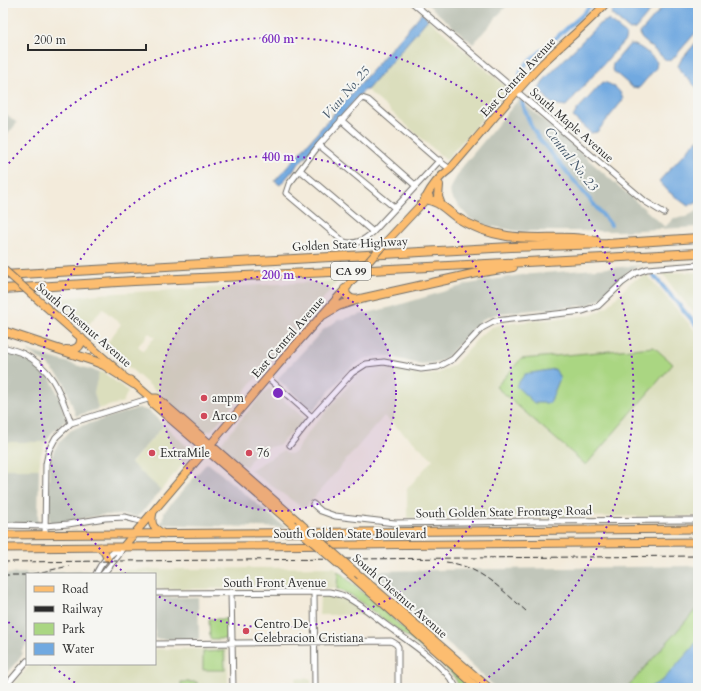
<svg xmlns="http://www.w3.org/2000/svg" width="701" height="691" font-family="Cardo,serif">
<rect width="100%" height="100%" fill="#f6f6f2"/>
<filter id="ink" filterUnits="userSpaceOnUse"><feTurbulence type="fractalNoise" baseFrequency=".025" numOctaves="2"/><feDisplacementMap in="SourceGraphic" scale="8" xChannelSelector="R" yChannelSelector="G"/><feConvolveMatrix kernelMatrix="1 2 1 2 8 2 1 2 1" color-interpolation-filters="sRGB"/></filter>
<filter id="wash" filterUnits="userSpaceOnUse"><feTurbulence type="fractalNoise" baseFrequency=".012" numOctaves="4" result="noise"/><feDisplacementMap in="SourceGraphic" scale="16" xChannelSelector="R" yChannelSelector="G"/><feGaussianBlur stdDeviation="0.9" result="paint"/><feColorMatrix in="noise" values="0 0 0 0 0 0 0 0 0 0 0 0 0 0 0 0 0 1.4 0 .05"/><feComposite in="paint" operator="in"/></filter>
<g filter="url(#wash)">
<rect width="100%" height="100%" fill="#f3ebdb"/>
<path fill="#dbdebd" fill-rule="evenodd" d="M428,19L508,89L446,160L367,90Z
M698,272V317L673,288L663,273Z
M647,275L698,334V516L407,518V489L433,459L384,416L304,509L250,470L283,451L288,454L295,453L306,435L356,377L367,370L384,367L419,375H430L439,373L455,364L481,335L492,327L504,324L592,315L607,307L632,281Z
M339,280L211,431L203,432L124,363L123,364L105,346L121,324L103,309L86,327L58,299L99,294L334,281ZM149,333L155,337L143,351L138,346Z
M99,372L104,373L128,391L123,402L98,409L94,392Z
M269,388L304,418V421L298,429L283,440L281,444L256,451L246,467L225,452L220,447V444L261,396Z
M164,425L193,452L161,490L131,464Z
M3,442H46L41,454L39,469H3Z
M334,567L338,571L337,589L326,588L155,589V574H109L113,570Z
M320,596H332L342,599L351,603L366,615H319Z
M155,649H227L228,688H11L31,664H155Z
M296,678L311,679V688H296Z"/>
<path fill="#c1c6ba" d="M426,3H509L473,44Z
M519,99L665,227L674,218L686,217L698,210V227L621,231H518L489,226L469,218L451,197L450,188L463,166Z
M3,111L17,123L3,140Z
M646,265L636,267L627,272L600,299L588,305L500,313L485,318L473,328L447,357L436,363L419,364L387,356L374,357L364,359L355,365L347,371L314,409H311L278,380L279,377L323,330L338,320L392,307L469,284L521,275Z
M3,350L18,355L42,369L51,379L60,399L66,420L51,434L46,442H3Z
M26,350L99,372L94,392L98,409L76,416L64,382L60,377L46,363Z
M139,408L149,411L164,425L131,463L161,490L138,517L126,515H102L59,523L49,524V462H50L54,450L59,443L70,431L78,427Z
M207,463L209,464L286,528L161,524V522L163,519L162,518L164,515V512Z
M3,469H39L38,524L11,523L6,529H3Z
M698,566V607L627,688H496L371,571Z
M89,571L87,574H27V644L21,651L23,653L20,658L3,677V574Z
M198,597L199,639H155V598Z"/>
<path fill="#aad682" stroke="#6a8056" d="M654,347L673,364L586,465L496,387L521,359Z
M338,571L472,688H460L455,678L450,672L435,658L351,595L337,589Z
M698,607V688H627Z
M209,619H228V636L226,639H210Z
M224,651L225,670H203V652Z
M181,682H197V688H181Z"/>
<path fill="#71a9e0" stroke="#4e6a86" d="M618,3H657L635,29L630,30L611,14L614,8Z
M666,3H698V30L671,61L666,60L641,38L640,33Z
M422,13L428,19L367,90H364L280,185L275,181Z
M608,20L626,34L625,40L566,106L552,104L539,89L545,79L599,24Z
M698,40V89L681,72L678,66L681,60Z
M630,44C640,45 650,54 657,62L656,68L639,88L632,87L612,70L613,64Z
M603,82C612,84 622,90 623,100L597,132L591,133L573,117L577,110Z
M698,139V201L688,206L669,192L659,181Z
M555,369L560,378L550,403H534L516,386L525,374Z
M698,639V688H648L663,680L692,648Z"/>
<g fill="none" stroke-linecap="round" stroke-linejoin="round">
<path stroke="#71a9e0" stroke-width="4" d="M520,76L521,70L526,64L581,16L593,3
M522,102L531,126L540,140L611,225
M654,276L698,327"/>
</g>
</g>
<g filter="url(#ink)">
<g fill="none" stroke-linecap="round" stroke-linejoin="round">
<g stroke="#716e69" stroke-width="7">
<path id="minor" d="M413,3L646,202L664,213
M341,120L416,186
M319,145L395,208
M440,160L372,233C363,241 355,245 344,242L286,193L289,184L319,145L362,98L368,100L435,158L450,169
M300,170L373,232
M3,347C10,349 17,351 24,354C54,370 60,393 71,423
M267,377L312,417
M290,445L312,417L352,373L366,364L384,362L421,369L438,367L453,359L482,328L495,321L583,311L598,306L622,283L636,273L647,269L698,265
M313,504L321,511L335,516L395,523L535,521L698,520
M3,525L45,526L68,524L105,518L125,517L144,522
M45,535L46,464L49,450L56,437L71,423L151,398
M96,574C101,563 110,553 121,548
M103,574L118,556L123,547
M231,592L233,688
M314,592L315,688
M155,593L329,592C334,593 339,594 344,596C359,603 373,615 386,625C405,639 448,667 456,688
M155,644L391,641L396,644L398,647V688
M4,688L27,661"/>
</g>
<g stroke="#716e69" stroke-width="9">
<path id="major" d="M425,199C431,187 440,176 450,169C479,136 507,101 537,69C559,46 585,27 606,3
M384,244L429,196
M37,299L122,374
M130,380L151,398L152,403L292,524
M151,398H157L179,417L300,523
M153,512C150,525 153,528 164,534
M3,535L698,529
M100,547L105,553L107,558
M123,547L284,358L348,286
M3,548L698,542
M351,575L478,688
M360,576L489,688"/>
</g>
<g stroke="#716e69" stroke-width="10">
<path id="highway" d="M439,185L438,197L441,205
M425,199C439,201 445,209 456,217C472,227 489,233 507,236C537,241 567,234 596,241
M3,275L511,247L607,244L698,238
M3,289L134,281L352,271L698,253
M345,289L346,295L351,299L356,300
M323,315L338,306L356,300L477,273L513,267
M3,331L94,361L104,365L134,384
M66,350C75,351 82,347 81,338"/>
</g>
<use href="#minor" stroke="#fff" stroke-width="5"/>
<use href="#major" stroke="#fcbd6f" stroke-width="7"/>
<use href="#highway" stroke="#fcbd6f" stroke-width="8"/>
<path stroke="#2b2b2b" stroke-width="1" stroke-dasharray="6 3" stroke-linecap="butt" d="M3,562L698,556
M446,562C480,566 502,590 526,611
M33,574L69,566
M3,575H27"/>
<g stroke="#716e69" stroke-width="9" stroke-linecap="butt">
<path id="major-bridge" d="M3,269L37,299
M349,284L384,244
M300,523L360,576
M292,524L351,575"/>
</g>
<use href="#major-bridge" stroke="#fcbd6f" stroke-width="7"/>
</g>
</g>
<circle cx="278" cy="393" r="118" fill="#7b2cbf" fill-opacity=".12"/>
<g fill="none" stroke="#7b2cbf" stroke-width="2" stroke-dasharray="2 4">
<circle cx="278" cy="393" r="118"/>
<path d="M126 574A236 236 0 1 1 156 595"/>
<path d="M80 686A354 354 0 0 1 50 664M26 641A354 354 0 0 1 5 618M5 168A354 354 0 1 1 476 686"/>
</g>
<g fill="#d1495b" stroke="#f6f6f2" stroke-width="1.5">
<circle cx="204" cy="398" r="4"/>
<circle cx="204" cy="416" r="4"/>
<circle cx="152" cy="453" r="4"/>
<circle cx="249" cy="453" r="4"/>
<circle cx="246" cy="631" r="4"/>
</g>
<g text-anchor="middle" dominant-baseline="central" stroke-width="4" stroke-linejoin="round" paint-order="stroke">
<rect fill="#f6f6f2" stroke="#686867" stroke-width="1" x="331" y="262" width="40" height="18" rx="3"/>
<g font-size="11" font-weight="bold" fill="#2b2b2b">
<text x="351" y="271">CA 99</text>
</g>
<g font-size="12" fill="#2b2b2b" stroke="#f6f6f2">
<text transform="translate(518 77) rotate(-47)">East Central Avenue</text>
<text transform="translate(572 125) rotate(41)">South Maple Avenue</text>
<text transform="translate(350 244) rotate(-3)">Golden State Highway</text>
<text transform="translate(84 325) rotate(41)">South Chestnut Avenue</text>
<text transform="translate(288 337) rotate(-49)">East Central Avenue</text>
<text transform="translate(504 512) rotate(-1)">South Golden State Frontage Road</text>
<text x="350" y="534">South Golden State Boulevard</text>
<text x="275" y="583">South Front Avenue</text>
<text transform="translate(400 596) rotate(41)">South Chestnut Avenue</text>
</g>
<g font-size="12" fill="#2b2b2b" stroke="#f6f6f2" text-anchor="start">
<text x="212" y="398">ampm</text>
<text x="212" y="416">Arco</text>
<text x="160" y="453">ExtraMile</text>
<text x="257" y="453">76</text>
<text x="254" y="624">Centro De<tspan x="254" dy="14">Celebracion Cristiana</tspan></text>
</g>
<g font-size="13" font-style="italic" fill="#44576a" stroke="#f6f6f2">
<text transform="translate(346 93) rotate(-49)">Viau No. 25</text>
<text transform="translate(571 159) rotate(52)">Central No. 23</text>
</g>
</g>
<circle cx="278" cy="393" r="6" fill="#7b2cbf" stroke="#f6f6f2" stroke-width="2"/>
<g font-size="12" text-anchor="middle" font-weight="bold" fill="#7b2cbf" stroke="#f6f6f2" stroke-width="4" stroke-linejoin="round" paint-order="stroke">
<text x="278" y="43">600 m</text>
<text x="278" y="161">400 m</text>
<text x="278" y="279">200 m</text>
</g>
<rect width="701" height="691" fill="none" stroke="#f6f6f2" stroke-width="16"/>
<rect x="26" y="573" width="130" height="92" fill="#f6f6f2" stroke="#a5a5a2"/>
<rect x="34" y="586" width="20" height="6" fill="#fcbd6f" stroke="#a5a5a2"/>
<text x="62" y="593" font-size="12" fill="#2b2b2b">Road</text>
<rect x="34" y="606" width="20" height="6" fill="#2b2b2b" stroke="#a5a5a2"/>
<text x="62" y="613" font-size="12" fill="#2b2b2b">Railway</text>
<rect x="34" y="623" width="20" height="12" fill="#aad682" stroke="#a5a5a2"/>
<text x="62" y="633" font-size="12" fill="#2b2b2b">Park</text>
<rect x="34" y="643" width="20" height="12" fill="#71a9e0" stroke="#a5a5a2"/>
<text x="62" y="653" font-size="12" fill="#2b2b2b">Water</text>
<path d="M28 44v6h118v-6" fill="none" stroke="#2b2b2b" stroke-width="2"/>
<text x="34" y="44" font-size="12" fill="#2b2b2b" stroke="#f6f6f2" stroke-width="3" paint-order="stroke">200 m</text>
</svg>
